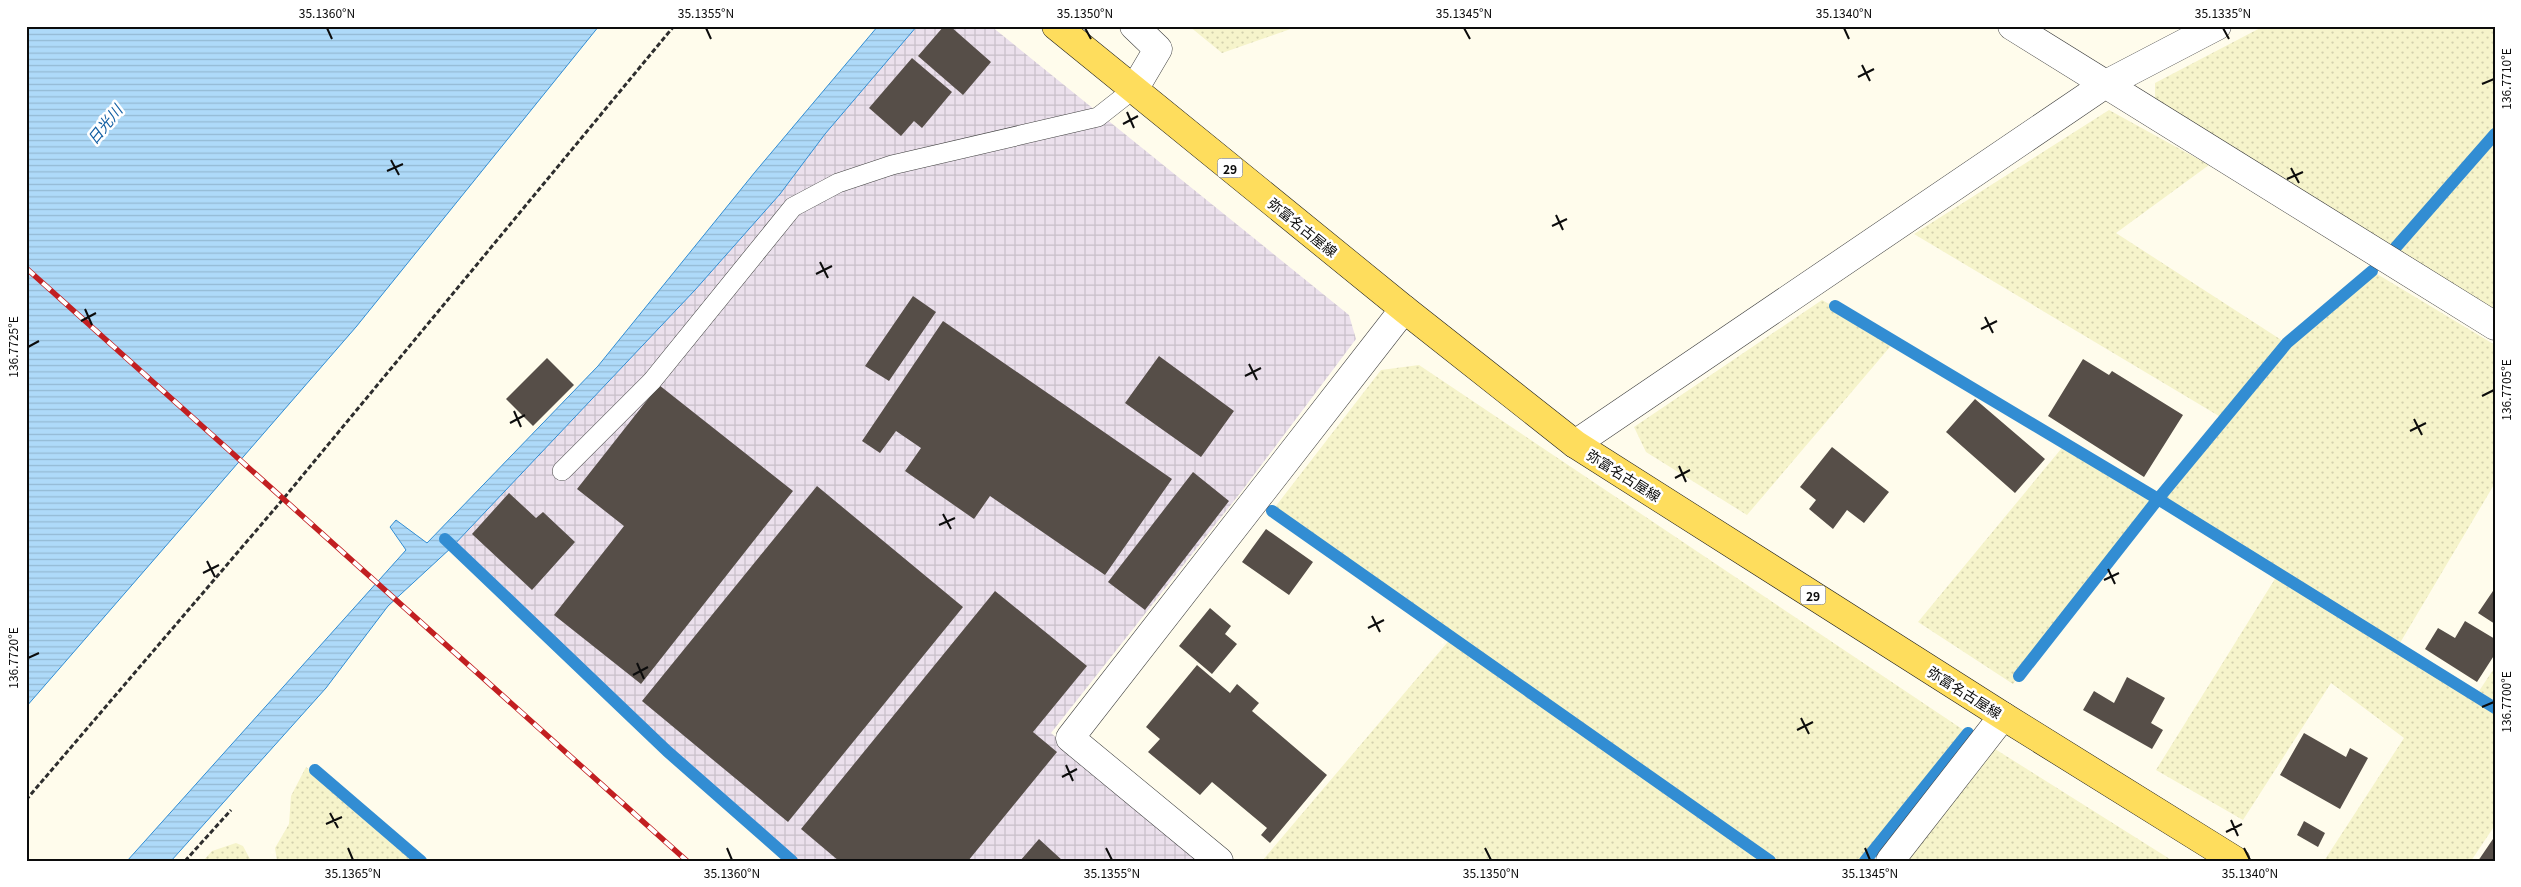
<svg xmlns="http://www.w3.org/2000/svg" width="2521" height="887" font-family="Georgia,'Noto Sans JP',serif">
<defs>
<pattern id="industrial-grid" width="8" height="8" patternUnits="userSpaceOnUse" patternTransform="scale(1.25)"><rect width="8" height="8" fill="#ebe0ec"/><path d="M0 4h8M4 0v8" fill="none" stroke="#c8bfc9"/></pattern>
<pattern id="farmland-dots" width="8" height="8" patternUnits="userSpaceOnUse" patternTransform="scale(1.25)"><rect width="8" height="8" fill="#f6f4cb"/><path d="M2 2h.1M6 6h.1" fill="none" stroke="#d2d0ad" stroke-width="1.8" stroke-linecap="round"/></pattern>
<pattern id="water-rules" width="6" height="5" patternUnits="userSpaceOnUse" patternTransform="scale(1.25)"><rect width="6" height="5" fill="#aedaf9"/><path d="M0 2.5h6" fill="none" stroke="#94bad4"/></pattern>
</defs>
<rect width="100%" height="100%" fill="#fffcec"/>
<path fill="url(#industrial-grid)" d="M917,26H991L1349,315L1356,339L1241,492L1051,733L1201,861H792L667,751L452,547L695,290L780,194L825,134Z"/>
<path fill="url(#farmland-dots)" d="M1189,26H1299L1222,53Z
M2264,26H2495V311L2155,102V83Z
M2109,110L2209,165L2116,233L2286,343L2372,271L2495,345V483L2397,648L2495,710V825L2471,861H2324L2404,738L2331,683L2243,820L2156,770L2278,574L2158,499L2013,684L1918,622L2066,443L2158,498L2224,419L1914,234Z
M1822,300L1895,341L1747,515L1646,452L1634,427Z
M1419,365L1968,733L1865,861H1262L1452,637L1272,511L1381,370Z
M2495,667V701L2479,691Z
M1995,749L2173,861H1907Z
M306,767L417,861H277L275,848L289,824L291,796Z
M236,843L243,846L251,861H203L212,851Z"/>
<path fill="url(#water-rules)" stroke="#328dd3" d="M26,26H599L356,327L26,707Z
M878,26H917L825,134L780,194L695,290L452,547L388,606L326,688L171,861H127L406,550L390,527L396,520L427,543L598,366L755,172Z"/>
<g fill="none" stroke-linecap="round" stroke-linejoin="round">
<path stroke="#328dd3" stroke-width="12" d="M2396,247L2495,134
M1835,306L2158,499L2495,708
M1272,511L1770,861
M445,539L667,751L792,861
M2019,676L2158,499L2287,343L2372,271
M315,770L421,861
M1865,861L1968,733"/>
</g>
<path fill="#564e48" d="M944,26H950L991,62L963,95L918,56Z
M912,58L952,92L922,128L914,121L901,136L869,108Z
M913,296L936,312L889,381L865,366Z
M943,321L1172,479L1105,575L990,496L974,519L905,471L921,448L896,431L880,453L862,441Z
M1159,356L1234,411L1201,457L1125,403Z
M547,358L574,385L533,426L506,399Z
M2083,359L2109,375L2112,371L2183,415L2144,477L2048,416Z
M659,385L793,491L641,684L554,615L624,526L577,489Z
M1975,399L2045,459L2015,493L1946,432Z
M1832,447L1889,492L1864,523L1847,510L1833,529L1809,509L1816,500L1800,487Z
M1193,472L1229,501L1145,610L1108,582Z
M817,486L963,607L788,822L642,701Z
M509,493L536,518L543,512L575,542L532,590L472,534Z
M1266,529L1313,562L1289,595L1242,562Z
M2495,588V624L2478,613Z
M995,591L1087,666L1033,732L1057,752L968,861H839L801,829Z
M1210,608L1231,626L1225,634L1237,644L1212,674L1179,646Z
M2465,621L2495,639V654L2477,682L2425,649L2438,628L2455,638Z
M1197,665L1230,693L1237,684L1259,703L1252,711L1327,775L1270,843L1261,835L1267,828L1212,782L1200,795L1148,752L1160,739L1146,727Z
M2127,677L2165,698L2151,723L2163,730L2152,749L2083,710L2094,691L2114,703Z
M2304,733L2346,757L2350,748L2368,758L2340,809L2280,775Z
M2304,821L2325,833L2318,847L2297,835Z
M2495,836V861H2478Z
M1039,839L1063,861H1020Z"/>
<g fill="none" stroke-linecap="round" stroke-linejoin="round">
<g stroke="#3f3f3f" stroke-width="20">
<path id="lane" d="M562,471L652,381L793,207L838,183L892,165L1098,117L1135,88"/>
</g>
<g stroke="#3f3f3f" stroke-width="29">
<path id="street" d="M1134,26L1158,49L1135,88
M2012,26L2495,326
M1575,444L2104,85L2217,26
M1219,861L1070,738L1404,309
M1890,861L2003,716"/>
</g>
<g stroke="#1d1d1d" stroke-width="29">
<path id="primary" d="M1056,26L1404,309L1575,444L2003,716L2236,861"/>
</g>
<path stroke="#2e2e2e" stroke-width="3" stroke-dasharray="5 2.5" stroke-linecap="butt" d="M26,800L284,498L674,26
M185,861L231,810"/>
<use href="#lane" stroke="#fff" stroke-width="19"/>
<use href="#street" stroke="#fff" stroke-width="28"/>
<use href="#primary" stroke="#fedd5d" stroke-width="28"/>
<g stroke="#c21f21" stroke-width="5.5">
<path id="rail" d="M26,268L687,861"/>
</g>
<use href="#rail" stroke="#fff" stroke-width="4" stroke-dasharray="11" stroke-linecap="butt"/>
</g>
<path fill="none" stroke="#0c0c0c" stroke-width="2" d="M327,28L332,39M706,28L711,39M1085,28L1091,39M1464,28L1470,39M1844,28L1849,39M2223,28L2229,39M1862,65L1870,81M1858,77L1874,69M2482,84L2494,79M1127,112L1134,128M1123,124L1138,116M391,160L399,175M2291,168L2299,183M387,171L403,164M2287,179L2303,172M1556,215L1563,230M1552,226L1567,219M820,262L828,278M816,274L832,266M85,309L92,325M1985,317L1993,333M81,321L96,313M1981,329L1997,321M28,347L39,341M1249,364L1257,380M1245,376L1261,368M2482,396L2494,390M514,411L521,427M2414,419L2422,435M510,423L525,415M2410,431L2426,423M1679,466L1686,482M1675,478L1690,470M943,514L951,529M939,525L955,518M207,561L215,577M2108,569L2115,584M203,573L219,565M2104,580L2119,573M1372,616L1380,632M1368,628L1384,620M28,658L39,653M637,663L644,679M633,675L648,667M2482,707L2494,702M1801,718L1809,734M1797,730L1813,722M1066,765L1073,781M1062,777L1077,769M330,813L338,828M2231,820L2238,836M326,824L342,817M2226,832L2242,824M348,848L353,860M727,848L732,860M1106,848L1112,860M1485,848L1491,860M1865,848L1870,860M2244,848L2250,860"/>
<g text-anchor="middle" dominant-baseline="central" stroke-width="5" stroke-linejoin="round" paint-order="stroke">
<g fill="#fff" stroke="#555" stroke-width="1">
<rect x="1217.5" y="158.5" width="25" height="19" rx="4"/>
<rect x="1800.5" y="585.5" width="25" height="19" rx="4"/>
</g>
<g font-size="12" font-weight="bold" fill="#0c0c0c">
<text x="1230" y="168">29</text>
<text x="1813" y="595">29</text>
</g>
<g font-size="14" fill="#0c0c0c" stroke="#fff">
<text transform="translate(1303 227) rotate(39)">弥富名古屋線</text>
<text transform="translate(1624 475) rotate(32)">弥富名古屋線</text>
<text transform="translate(1965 692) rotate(32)">弥富名古屋線</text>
</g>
<g font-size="15" font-style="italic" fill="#115ea3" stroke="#fff">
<text transform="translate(104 124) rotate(-51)">日光川</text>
</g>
</g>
<rect width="2521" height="887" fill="none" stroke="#ffffff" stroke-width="55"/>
<rect x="28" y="28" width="2466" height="832" fill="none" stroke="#0c0c0c" stroke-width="2"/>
<g font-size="12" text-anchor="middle" fill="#0c0c0c">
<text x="327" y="18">35.1360°N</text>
<text x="706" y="18">35.1355°N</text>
<text x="1085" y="18">35.1350°N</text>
<text x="1464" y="18">35.1345°N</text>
<text x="1844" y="18">35.1340°N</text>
<text x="2223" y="18">35.1335°N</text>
<text transform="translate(2507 79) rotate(-90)" y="4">136.7710°E</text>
<text transform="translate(14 347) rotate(-90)" y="4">136.7725°E</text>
<text transform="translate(2507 390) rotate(-90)" y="4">136.7705°E</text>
<text transform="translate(14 658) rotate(-90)" y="4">136.7720°E</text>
<text transform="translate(2507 702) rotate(-90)" y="4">136.7700°E</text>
<text x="353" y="878">35.1365°N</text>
<text x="732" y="878">35.1360°N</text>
<text x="1112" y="878">35.1355°N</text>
<text x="1491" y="878">35.1350°N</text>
<text x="1870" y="878">35.1345°N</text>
<text x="2250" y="878">35.1340°N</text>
</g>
</svg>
